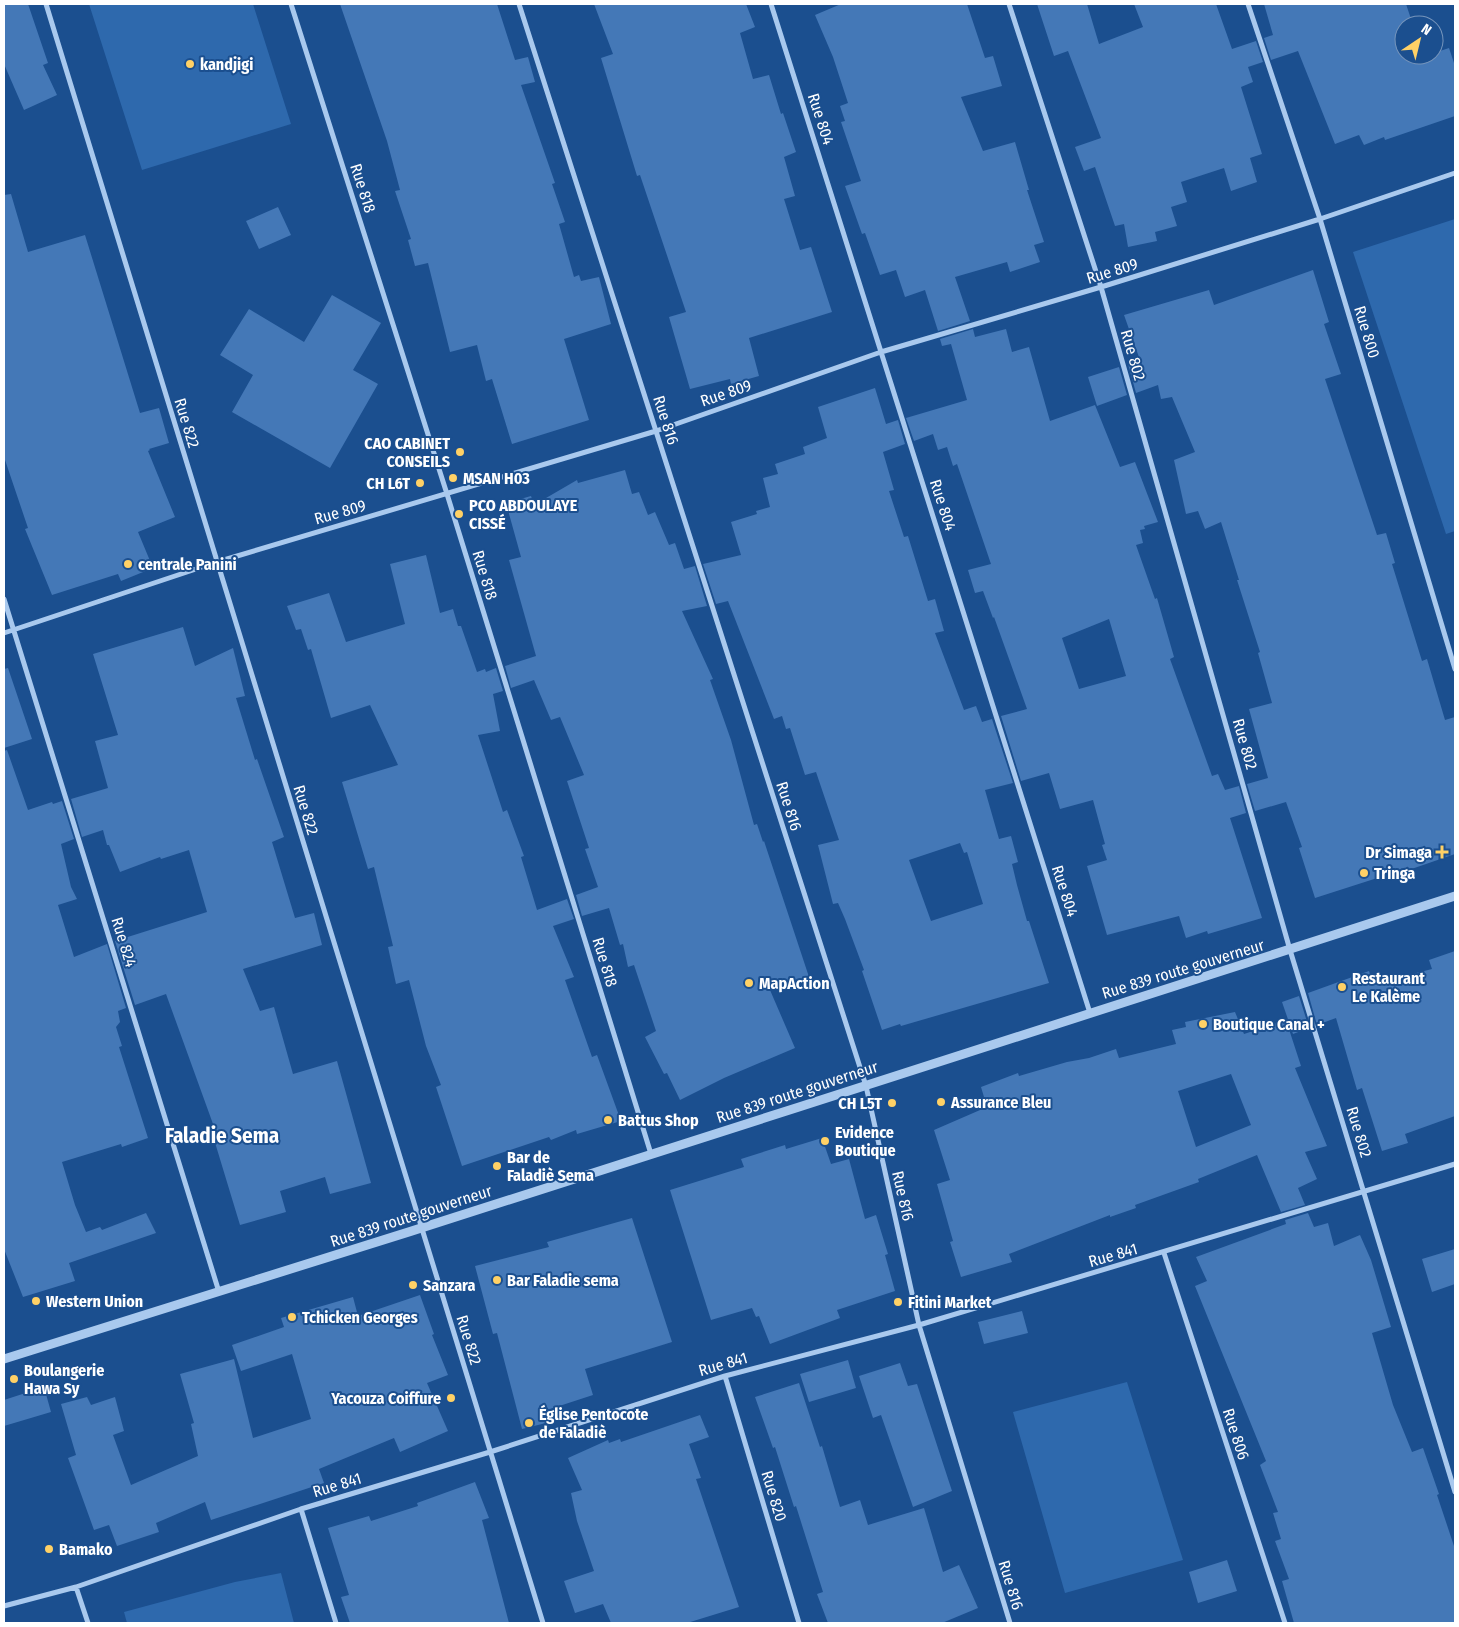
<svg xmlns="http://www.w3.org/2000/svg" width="1459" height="1627" font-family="'Fira Sans Condensed',sans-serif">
<rect width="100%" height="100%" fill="#1b4f8f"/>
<path fill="#2e69ad" d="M89,4H253L291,124L142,170Z
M1455,219V531L1446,534L1353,252Z
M1127,1382L1183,1560L1065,1593L1013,1412Z
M281,1573L294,1623H127L124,1612L235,1582Z"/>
<path fill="#4478b7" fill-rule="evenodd" d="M4,4H28L48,63L43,65L57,95L24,110L4,64Z
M340,4H497L515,60L528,57L535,82L521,85L555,183L552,184L565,222L559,224L574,277L579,275L581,281L599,277L611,324L564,339L589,420L512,444L492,379L486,381L477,345L450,352L428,263L415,266L408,240L411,239L395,191L400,190L387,141Z
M594,4H746L755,27L740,33L753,79L769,75L781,114L783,113L796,152L784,157L795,196L784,199L800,250L811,247L832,312L749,338L759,376L731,384L730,379L690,389L669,317L686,312L640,175L637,176L601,58L613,54Z
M841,4H967L985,58L993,56L1002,86L961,97L983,151L1015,142L1029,190H1027L1044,242L1034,245L1040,262L1010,272L1007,262L955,277L970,321L938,331L925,290L905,297L896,270L880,275L865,233L862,234L845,186L861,181L841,122L845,121L840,106L848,103L833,57L815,15Z
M1037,4H1087L1099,44L1143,27L1134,4H1216L1232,49L1256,41L1263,62L1248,67L1253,82L1241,87L1262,154L1250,158L1257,182L1231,191L1224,168L1181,182L1187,202L1171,207L1177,226L1155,232L1157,241L1128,247L1124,224L1115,226L1095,167L1084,171L1075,147L1101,138L1068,51L1054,56Z
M1264,4H1406L1413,25H1404V55H1423L1424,56L1434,55V53L1449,48L1455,66V116L1385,140L1384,137L1364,145L1359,135L1335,144L1298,51L1271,60L1264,38L1273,35Z
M11,194L28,252L85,235L140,413L159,408L169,443L149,449L150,450L148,451L175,517L138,532L153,568L121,581L118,574L52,595L25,529L28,528L4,457V195Z
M278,207L291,235L259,249L246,221Z
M1313,270L1329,322L1324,324L1341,374L1325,379L1377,535L1386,533L1395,563L1392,564L1422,661L1427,659L1445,720L1455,717V854L1397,874L1396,872L1315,898L1299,848L1302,847L1286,802L1255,811L1247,784L1268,778L1249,709L1272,703L1258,653L1260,652L1237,580H1239L1221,522L1205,529L1198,511L1186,514L1174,460L1195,452L1172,397L1161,399L1158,385L1136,393L1128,364L1140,360L1124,315L1209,290L1214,305Z
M332,295L381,323L353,370L378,384L330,468L232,412L253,375L220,355L249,309L304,342Z
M973,329L975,337L1006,329L1012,352L1029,347L1050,421L1095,405L1120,467L1135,462L1158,522L1144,526L1145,529L1140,530L1143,543L1136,545L1155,599L1157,598L1174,657L1170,659L1212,776L1218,774L1225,790L1239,786L1246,813L1230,818L1262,918L1208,934L1207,931L1186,938L1179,916L1107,935L1087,866L1107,860L1102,845L1105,844L1093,800L1060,809L1049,773L1021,781L1001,716L1027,709L994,617L993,618L983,591L975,593L968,570L991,564L957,464L953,466L947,447L938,450L933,434L914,441L906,418L967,400L951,344L942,346L940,339ZM1109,619L1126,676L1079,689L1062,638Z
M1119,367L1127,395L1097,406L1088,377Z
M875,388L886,424L898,420L905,444L883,452L894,490L889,491L904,537L908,536L928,601L935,599L944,631L935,633L964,710L976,706L982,722L992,719L1013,783L985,790L999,839L1011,836L1018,862L1012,864L1017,885L1027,921H1029L1049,983L901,1026L900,1024L882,1030L862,971L864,970L845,919L838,903L833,904L818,845L839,840L816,772L805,775L790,728L786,729L782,716L774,719L728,601L716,604L703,564L741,555L731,522L757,514L756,511L770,507L763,478L778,474L775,464L805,454L803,447L827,438L818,407ZM960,843L964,853L967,852L983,904L931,921L909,860Z
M625,470L632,494L639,492L648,515L655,512L669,545L675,543L684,569L695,566L707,606L682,611L713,679L710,680L731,740L754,825L757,824L763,842L764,841L809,977L770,990L795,1048L724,1078L680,1100L667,1073L664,1074L645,1037L656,1031L634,965L628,967L623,944L620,945L609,908L582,916L576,895L598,887L585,849L589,848L567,781L584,775L560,717L551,720L534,680L511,688L505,666L536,656L509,560L521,557L506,503L531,496L534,505L577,480L578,483Z
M426,555L440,613L453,609L458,626H461L477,672L485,669L486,672L496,668L503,691L493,694L500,731L478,735L503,812L507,810L524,856L521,857L537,910L567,899L574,919L553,926L574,977L565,980L592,1057L597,1055L621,1121L577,1134L576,1130L551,1140L549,1137L462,1166L436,1087L441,1085L426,1046L409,980L396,984L388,947L393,946L374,867L368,869L342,782L398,765L370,705L331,718L311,649L308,650L301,629L296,630L287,606L329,593L346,642L405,624L390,564Z
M183,627L195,666L233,648L245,696L236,698L255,760L257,759L284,837L272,842L295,918L314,913L322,945L243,969L260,1011L274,1007L293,1074L337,1061L371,1183L330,1194L325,1177L280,1191L286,1212L240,1225L213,1136L217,1135L166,994L135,1005L115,941L207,912L189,850L161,859L160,857L120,872L109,845H107L103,830L82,837L71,799L108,788L95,741L118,735L93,654Z
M8,668L32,739L4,748V669Z
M7,750L28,810L52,802L53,804L62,801L74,839L61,844L71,887L77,899L58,905L74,957L107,944L126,1008L118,1011L120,1022L116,1027L122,1046L119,1047L148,1138L122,1147L121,1144L62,1162L75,1205L86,1232L100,1227L102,1230L146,1213L156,1233L69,1263L75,1281L23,1297L4,1249V751Z
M1455,951V1116L1405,1134L1408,1143L1382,1151L1362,1088L1357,1090L1336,1018L1317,1025L1308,993L1369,971L1373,984L1432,969L1429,960Z
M1299,996L1309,1028L1293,1034L1282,1002Z
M1235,1012L1244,1034L1286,1020L1301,1066L1295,1068L1327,1146L1305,1152L1317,1179L1298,1188L1305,1205L1281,1212L1257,1155L1198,1179L1199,1182L1135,1205L1136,1208L1110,1217V1215L1009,1254L1012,1262L961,1277L950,1242L953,1241L937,1184L950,1180L934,1130L987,1107L981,1087L1018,1073L1019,1076L1067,1062L1089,1058L1116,1049L1119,1058L1176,1044L1172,1030L1186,1027L1185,1022ZM1231,1074L1251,1125L1196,1147L1178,1091Z
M822,1138L831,1164L849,1159L865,1219L876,1215L888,1254L885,1255L895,1291L837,1310L840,1318L770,1344L759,1316L756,1317L752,1308L711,1320L670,1190L744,1167L741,1159L785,1145L786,1149Z
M1308,1213L1314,1227L1328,1223L1334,1246L1360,1235L1371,1260L1391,1327L1372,1333L1393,1405L1412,1452L1423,1448L1439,1494L1437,1495L1455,1549V1623H1294L1282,1581L1289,1579L1275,1541L1281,1539L1273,1513L1278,1512L1260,1465L1266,1461L1195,1286L1207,1281L1196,1257L1286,1224L1285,1220Z
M632,1218L672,1342L585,1369L593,1395L547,1410L550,1422L522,1429L497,1333L493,1334L475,1266L549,1247L547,1242Z
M1455,1249V1284L1432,1292L1422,1259Z
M420,1295L434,1334L432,1335L448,1375L427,1383L448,1431L400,1452L394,1438L319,1469L324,1483L211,1520L205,1502L156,1523L159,1532L117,1546L109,1525L94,1530L68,1458L76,1455L61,1404L87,1397L91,1405L115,1397L124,1431L113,1435L131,1485L198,1456L191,1424L194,1423L180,1374L234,1359L253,1438L311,1419L292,1354L241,1371L232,1345L284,1327L281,1318L353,1297L358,1316Z
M1022,1311L1028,1333L984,1344L978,1322Z
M848,1360L856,1388L809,1402L800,1374Z
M900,1363L908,1386L917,1384L952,1491L913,1507L881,1415L873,1418L859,1376Z
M799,1383L820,1447L822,1446L840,1507L860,1500L868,1525L924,1508L943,1572L959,1565L978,1608L942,1623H828L817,1594L823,1592L796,1506L794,1507L775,1447L773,1448L755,1397Z
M44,1387L51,1412L4,1426V1400Z
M700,1415L709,1437L689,1444L701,1478L696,1479L739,1607L687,1623H611L603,1604L575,1613L564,1581L594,1571L577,1521L571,1493L582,1490L568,1458L608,1440L609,1443L620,1439L621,1442Z
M475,1482L489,1518L482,1520L509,1623H350L341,1597L349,1595L328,1528L369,1516L371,1521L418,1506L417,1503Z
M1227,1560L1237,1591L1198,1603L1189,1572Z"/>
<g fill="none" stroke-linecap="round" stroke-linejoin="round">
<path stroke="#a9c9ee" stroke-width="5" d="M46,4L543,1623
M291,4L447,494L651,1154
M519,4L866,1086L919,1325L1010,1623
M771,4L1090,1013
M1009,4L1101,287L1290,950L1455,1492
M1248,4L1320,219L1455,669
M4,599L219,1292
M4,633L217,562L656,431L881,352L1101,287L1320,219L1455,173
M1164,1253L1285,1623
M725,1376L799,1623
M301,1509L336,1623
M76,1587L88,1623
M4,1606L76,1587L301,1509L490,1452L725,1376L919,1325L1455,1164"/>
<path stroke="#a9c9ee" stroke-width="9" d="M4,1359C270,1277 534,1192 799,1107C1018,1037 1237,968 1455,896"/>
</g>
<g fill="#ffd166" stroke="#1b4f8f" stroke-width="2">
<circle cx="190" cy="64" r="5"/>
<circle cx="460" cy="452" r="5"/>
<circle cx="453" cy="478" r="5"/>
<circle cx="420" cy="483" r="5"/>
<circle cx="459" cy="514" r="5"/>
<circle cx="128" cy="564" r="5"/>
<path d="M1439.5 844.5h5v5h5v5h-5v5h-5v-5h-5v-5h5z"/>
<circle cx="1364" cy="873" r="5"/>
<circle cx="749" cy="983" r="5"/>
<circle cx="1342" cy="987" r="5"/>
<circle cx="1203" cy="1024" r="5"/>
<circle cx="941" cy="1102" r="5"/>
<circle cx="892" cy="1103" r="5"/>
<circle cx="608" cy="1120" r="5"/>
<circle cx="825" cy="1141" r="5"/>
<circle cx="497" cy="1166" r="5"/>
<circle cx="497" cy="1280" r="5"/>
<circle cx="413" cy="1285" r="5"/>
<circle cx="36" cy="1301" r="5"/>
<circle cx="898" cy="1302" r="5"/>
<circle cx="292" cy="1317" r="5"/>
<circle cx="14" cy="1379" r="5"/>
<circle cx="451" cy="1398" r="5"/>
<circle cx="529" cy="1423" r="5"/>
<circle cx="49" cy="1549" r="5"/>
</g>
<g text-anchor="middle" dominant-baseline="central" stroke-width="4" stroke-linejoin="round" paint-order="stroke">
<g font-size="16" font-weight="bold" fill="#fff" stroke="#1b4f8f" text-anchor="start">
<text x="200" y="64">kandjigi</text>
<text x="450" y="443" text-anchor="end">CAO CABINET<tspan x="450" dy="18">CONSEILS</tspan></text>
<text x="463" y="478">MSAN H03</text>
<text x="410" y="483" text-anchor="end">CH L6T</text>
<text x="469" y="505">PCO ABDOULAYE<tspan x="469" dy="18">CISSÉ</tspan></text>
<text x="138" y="564">centrale Panini</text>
<text x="1432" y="852" text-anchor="end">Dr Simaga</text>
<text x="1374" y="873">Tringa</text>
<text x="1352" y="978">Restaurant<tspan x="1352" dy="18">Le Kalème</tspan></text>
<text x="759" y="983">MapAction</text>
<text x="1213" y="1024">Boutique Canal +</text>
<text x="951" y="1102">Assurance Bleu</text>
<text x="882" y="1103" text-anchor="end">CH L5T</text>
<text x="618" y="1120">Battus Shop</text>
<text x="835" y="1132">Evidence<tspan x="835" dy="18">Boutique</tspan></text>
<text x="507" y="1157">Bar de<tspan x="507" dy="18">Faladiè Sema</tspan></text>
<text x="507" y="1280">Bar Faladie sema</text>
<text x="423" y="1285">Sanzara</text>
<text x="46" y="1301">Western Union</text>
<text x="908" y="1302">Fitini Market</text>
<text x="302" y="1317">Tchicken Georges</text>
<text x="24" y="1370">Boulangerie<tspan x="24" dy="18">Hawa Sy</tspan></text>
<text x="441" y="1398" text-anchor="end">Yacouza Coiffure</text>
<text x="539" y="1414">Église Pentocote<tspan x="539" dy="18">de Faladiè</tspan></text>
<text x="59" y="1549">Bamako</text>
</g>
<g font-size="16" fill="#fff" stroke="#1b4f8f">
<text transform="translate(821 119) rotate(72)">Rue 804</text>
<text transform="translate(363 188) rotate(72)">Rue 818</text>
<text transform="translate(1112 271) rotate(-17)">Rue 809</text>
<text transform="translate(1367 332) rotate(73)">Rue 800</text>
<text transform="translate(1133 355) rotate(74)">Rue 802</text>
<text transform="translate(726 393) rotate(-19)">Rue 809</text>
<text transform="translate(666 420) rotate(72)">Rue 816</text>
<text transform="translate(187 423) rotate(73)">Rue 822</text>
<text transform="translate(943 505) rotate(72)">Rue 804</text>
<text transform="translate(340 512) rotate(-16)">Rue 809</text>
<text transform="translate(485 575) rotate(73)">Rue 818</text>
<text transform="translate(1245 744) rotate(74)">Rue 802</text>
<text transform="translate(789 806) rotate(72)">Rue 816</text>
<text transform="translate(306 810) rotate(73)">Rue 822</text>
<text transform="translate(1065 891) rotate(72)">Rue 804</text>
<text transform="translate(124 942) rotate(73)">Rue 824</text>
<text transform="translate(605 962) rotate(73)">Rue 818</text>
<text transform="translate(1183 969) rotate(-17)">Rue 839 route gouverneur</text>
<text transform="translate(797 1092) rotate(-18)">Rue 839 route gouverneur</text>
<text transform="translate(1359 1132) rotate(73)">Rue 802</text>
<text transform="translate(903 1196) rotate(77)">Rue 816</text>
<text transform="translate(411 1216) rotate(-18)">Rue 839 route gouverneur</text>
<text transform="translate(1113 1255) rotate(-16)">Rue 841</text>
<text transform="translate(469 1340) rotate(73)">Rue 822</text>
<text transform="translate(723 1364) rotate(-16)">Rue 841</text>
<text transform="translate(1236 1434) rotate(72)">Rue 806</text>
<text transform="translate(337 1485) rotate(-17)">Rue 841</text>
<text transform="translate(774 1496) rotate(73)">Rue 820</text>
<text transform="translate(1011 1585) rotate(73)">Rue 816</text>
</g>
<g font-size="21" font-weight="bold" fill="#fff" stroke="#1b4f8f">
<text x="222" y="1136">Faladie Sema</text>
</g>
</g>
<rect width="1459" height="1627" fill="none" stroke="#ffffff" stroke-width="10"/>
<g transform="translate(1419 40) rotate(35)"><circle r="24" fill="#1b4f8f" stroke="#7695bc"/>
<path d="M0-4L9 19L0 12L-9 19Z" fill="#ffd166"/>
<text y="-8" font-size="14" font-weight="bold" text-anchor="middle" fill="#ffffff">N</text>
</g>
</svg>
